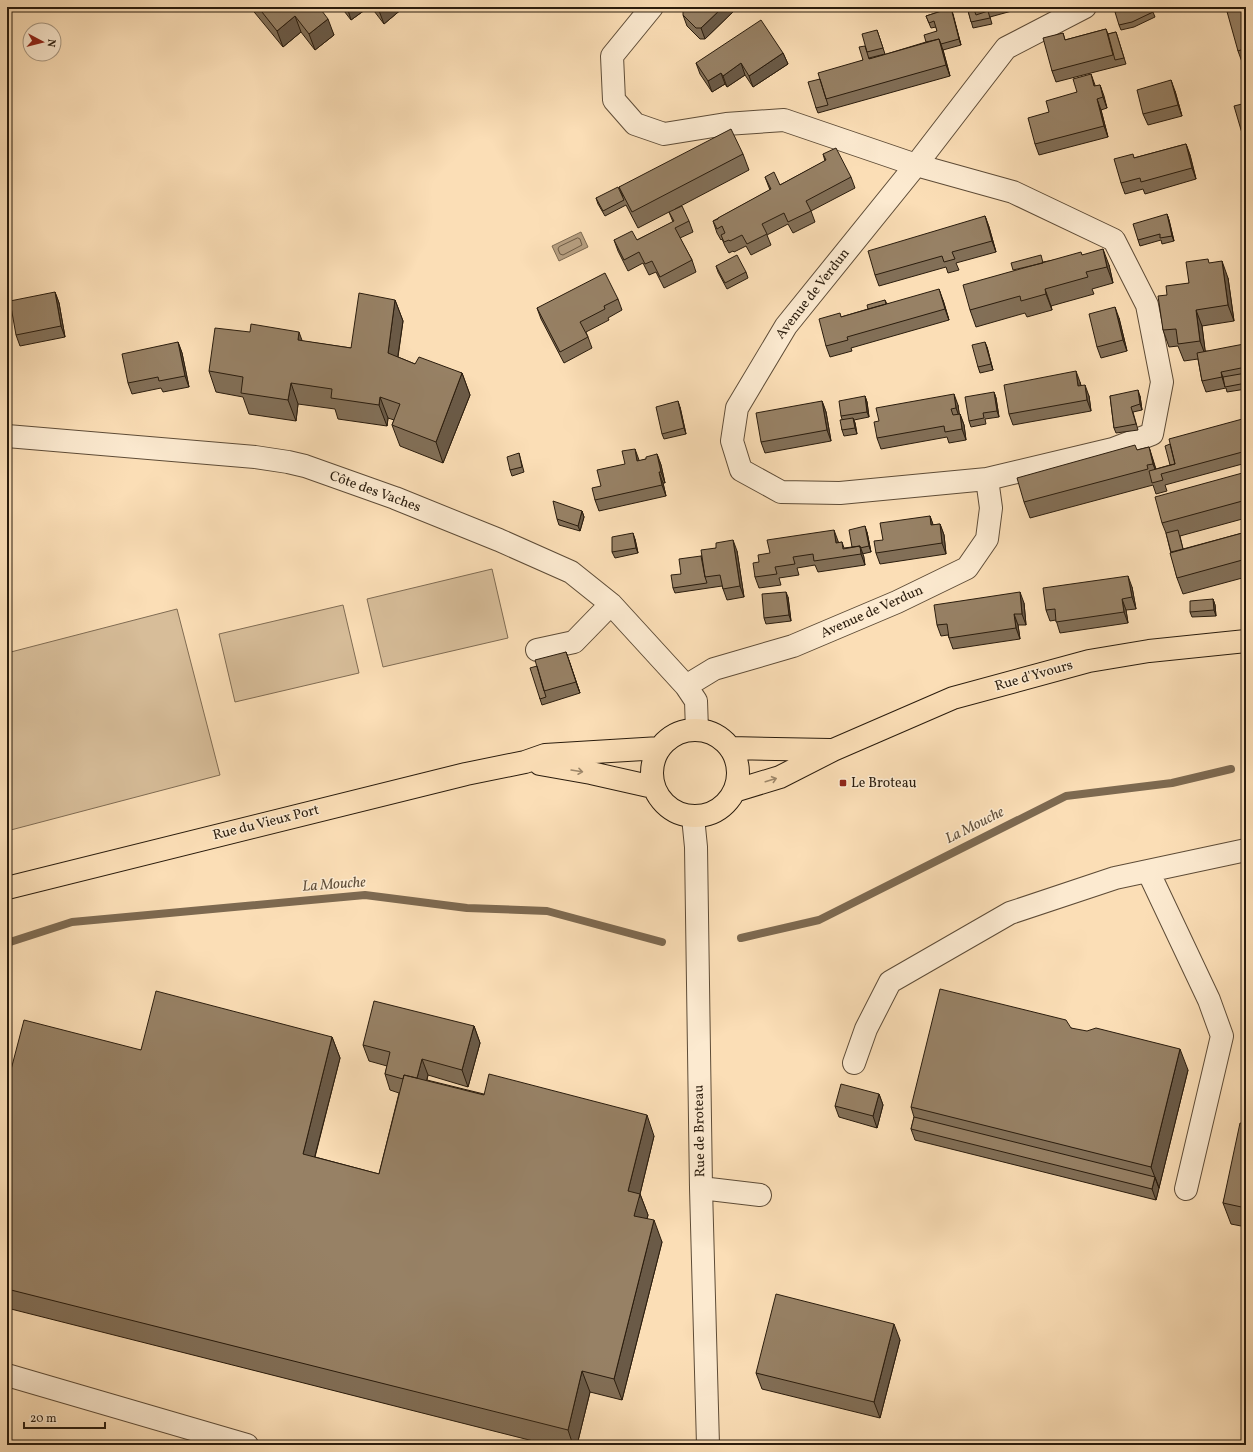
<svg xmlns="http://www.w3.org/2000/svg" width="1253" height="1452" font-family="Vollkorn,serif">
<rect width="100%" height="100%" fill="#fbdeb6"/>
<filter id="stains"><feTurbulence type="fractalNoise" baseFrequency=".005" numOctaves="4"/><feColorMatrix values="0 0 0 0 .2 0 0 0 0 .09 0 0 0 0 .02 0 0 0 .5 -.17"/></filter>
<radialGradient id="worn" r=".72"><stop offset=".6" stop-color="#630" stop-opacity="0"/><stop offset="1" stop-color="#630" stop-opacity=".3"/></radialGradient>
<path fill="#d7bd99" stroke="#806c53" d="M492,569L508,638L383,667L367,599Z
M343,605L359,673L235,702L219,634Z
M177,609L220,775L7,831V653Z"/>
<path fill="#b49c7d" stroke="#7d6950" d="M581,232L588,247L559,261L552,246Z"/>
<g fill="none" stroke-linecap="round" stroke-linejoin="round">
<path stroke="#6f5c45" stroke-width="1" d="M578,238L580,239L582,245L563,255L560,254L558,249L559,247Z"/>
<path stroke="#7d6950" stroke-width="8" d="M741,938L819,920L1066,796L1172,783L1231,769
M7,943L72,922L365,895L467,908L547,911L662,942"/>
<g stroke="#5e4c37" stroke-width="24">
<path id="minor" d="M652,7L612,56L614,100L635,124L664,134L726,124L784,120L916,165L1013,192L1114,240L1147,305L1162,382L1152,434L1113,449L987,479
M7,436L255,457L288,462L305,466L395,498L499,540L571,572L611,604L686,686L696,701L697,730
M537,650L574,642L611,604
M686,686L714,669L793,646L897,602L967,568L987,539L991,508L987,479L840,493L781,492L741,470L732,441L737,408L786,326L916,165L1006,48L1085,7
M693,817L696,847L701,1188L708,1445
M1148,871L1209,1000L1222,1036L1186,1189
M854,1063L866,1029L890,982L1010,913L1115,878L1246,850
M701,1188L760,1195
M7,1375L247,1445"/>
</g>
<g stroke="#2a1c0d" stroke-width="24">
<path id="major" d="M652 773a43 43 0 1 1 86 0a43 43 0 1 1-86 0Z
M730,748L830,750
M540,764L591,773L653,787
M734,791L780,777L833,750L953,698L1089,661L1149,651L1246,641
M7,888L466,774L525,762L545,755L660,748"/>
</g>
<use href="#minor" stroke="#fcead0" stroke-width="22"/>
<use href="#major" stroke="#fbdeb6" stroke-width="22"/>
</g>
<path fill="#826f57" stroke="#2a1c0d" d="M250,7H319L334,35L315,50L301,32L283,47Z
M341,7H369L351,20Z
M371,7H403V8L384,24Z
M738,7L705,39H700L687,26L683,15Z
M967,7H1018L1019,9L990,17L992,24L973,28Z
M1246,7V61L1242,62L1238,51Z
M951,8L961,45L943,50L950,76L818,113L816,108L820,79L863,60L877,30L885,54L869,58L870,59L926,42L937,31L936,27L931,28L926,16Z
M1153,12L1155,17L1134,27L1121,30L1119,25Z
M1106,29L1108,34L1116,32L1126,64L1056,82L1052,71L1063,33L1065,40Z
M783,53L788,64L753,87L745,75L727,87L725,84L712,92L700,74L696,63Z
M1100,85L1107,108L1101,110L1108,137L1039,155L1035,144L1049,112L1077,92Z
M1175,91L1182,116L1148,125L1143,114Z
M1246,103V147L1244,140Z
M1186,144L1190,155L1196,179L1145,194L1143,189L1125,194L1121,183L1134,158Z
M743,154L749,170L675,209L689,221L693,232L680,238L692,260L696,272L664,288L656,272L649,275L643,263L628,271L618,251L614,240H637L673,222L669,212L638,228L626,205L605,216L598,204L596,198L623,197L619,187Z
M823,154L851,177L855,188L811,211L815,222L793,233L788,224L767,235L771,245L751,255L746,246L734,252L733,251L729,253L725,246L722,239L721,240L717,233L713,221L770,190L765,177L780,185L825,161Z
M1167,214L1169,220L1174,241L1162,244L1161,240L1140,246L1138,240Z
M985,216L989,227L996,252L956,263L959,270L948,273L946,267L879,286L875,275Z
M1082,255L1109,265L1113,283L1092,289L1094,294L1051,306L1052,310L1027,317L1025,313L976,327L970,310L1043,262Z
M1210,263L1228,278L1234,321L1202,326L1205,351L1246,353V389L1227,392L1226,388L1206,392L1202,381L1198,359L1184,361L1178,346L1169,347L1163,330L1167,295L1189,283Z
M716,266L746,272L748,278L727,289L718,272Z
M55,292L59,303L65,337L20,346L16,335Z
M618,299L622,310L608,318L609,320L586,332L588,337L592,348L564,363L541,319L537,308Z
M395,300L403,321L398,357L415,364L462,373L470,395L443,463L400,446L392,425L394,420L388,418L387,426L338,419L335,409L298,404L296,421L249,414L243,397L216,392L209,371L302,341L351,348Z
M885,300L887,304L943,300L949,320L851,348L852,351L830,357L826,346L841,317L868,309Z
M1119,318L1127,351L1101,358L1097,347Z
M178,342L182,353L189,387L163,392L161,388L132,394L128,383Z
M987,347L993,370L980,373L978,367Z
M1080,382L1081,385L1089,396L1091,411L1013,425L1009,414Z
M994,392L996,398L999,417L985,419L986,424L971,427L969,421Z
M865,396L867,402L869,417L854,420L855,423L857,434L844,436L842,430V419L841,416Z
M1110,396H1140L1142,410L1133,412L1138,430L1116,433L1114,428Z
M822,401L826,412L831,441L765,453L761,442Z
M958,405L959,414H960L964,425L966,440L949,443L947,437L881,449L877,438Z
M680,407L686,434L664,439L662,434Z
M1246,418V463L1165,485L1167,491L1156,494L1153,485L1030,518L1024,502L1137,450L1149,447L1156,469L1170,465Z
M519,453L524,472L512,476L510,470Z
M657,454L661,465L665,483H663L666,496L599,511L595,500L601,486L639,461L646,459Z
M1246,472V518L1180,536L1183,549L1246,532V577L1183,594L1177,578L1166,533L1162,523Z
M582,511L584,517L580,531L559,525L557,519Z
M930,516L933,525L940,524L944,535L946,554L880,564L876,553L883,540Z
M867,532L871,552L862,554L865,565L818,572L815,565L797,568L799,575L779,578L781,585L759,588L755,577L759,562L838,541V543L842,542L844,548L852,547Z
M635,539L638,553L615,558L612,552Z
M716,548L737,551L744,597L727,600L722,586L675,593L673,588L681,574L701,556Z
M1132,587L1136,609L1126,610L1128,623L1060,633L1056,620L1050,621L1046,610Z
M788,597L791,621L766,624L764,618Z
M1213,599L1215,605L1216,616L1192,617L1190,612Z
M1024,603L1026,625H1018L1020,639L953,649L948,635L941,636L937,625Z
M566,652L580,693L542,705L540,699L537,666Z
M1246,1009V1029L1243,1022Z
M474,1026L480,1043L468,1087L428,1075L427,1080L654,1136L640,1194L648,1215L647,1219L662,1242L622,1400L590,1392L577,1445H549L7,1308V1085L141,1050L332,1037L340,1058L315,1157L379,1174L399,1093L390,1090L385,1074L387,1066L369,1061L363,1045Z
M1071,1028L1188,1070L1156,1200L915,1140L911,1129L914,1117L911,1107Z
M879,1094L883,1105L877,1128L839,1117L835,1106Z
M1246,1124V1227L1231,1224L1223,1203Z
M900,1340L880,1418L762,1389L756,1373Z"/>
<path fill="#6a5a47" stroke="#2a1c0d" d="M347,7H369L351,20Z
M379,7H403V8L384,24L378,8Z
M723,7H738L705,39L701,28Z
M951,8L953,14L961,45L959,39Z
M295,16L301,32L283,47L277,31Z
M328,19L334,35L315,50L309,34Z
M939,39L943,50L950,76L946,65Z
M783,53L788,64L753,87L749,76Z
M741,63L745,75L727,87L723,76Z
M721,73L725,84L712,92L708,81Z
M1091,74L1095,85L1098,98L1094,86Z
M1171,80L1175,91L1182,116L1178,105Z
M1100,85L1104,96L1107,108L1103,97Z
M1097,99L1101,110L1108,137L1104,126Z
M1186,144L1190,155L1196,179L1192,168Z
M1167,214L1169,220L1174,241L1172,236Z
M985,216L989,227L996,252L992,241Z
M1103,249L1109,265L1113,283L1107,267Z
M1222,261L1228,278L1234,321L1228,305Z
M939,289L943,300L949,320L945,309Z
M1045,289L1051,306L1052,310L1046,294Z
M55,292L59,303L65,337L61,326Z
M395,300L403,321L395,375L388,353Z
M1115,307L1119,318L1127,351L1123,340Z
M1196,310L1202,326L1206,357L1200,341Z
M299,332L307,354L298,340Z
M178,342L182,353L189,387L185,376Z
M985,342L987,347L993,370L991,364Z
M1076,371L1080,382L1082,397L1078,386Z
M1221,372L1225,383V387L1222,377Z
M462,373L470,395L443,463L436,442Z
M291,383L298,404L296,421L288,400Z
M1085,385L1089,396L1091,411L1087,400Z
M1138,390L1140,396L1142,410L1140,404Z
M994,392L996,398L999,417L997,411Z
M954,394L958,405L960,419L956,408Z
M865,396L867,402L869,417L867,412Z
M380,397L388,418L387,426L379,405Z
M678,401L680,407L686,434L684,428Z
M822,401L826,412L831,441L827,430Z
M960,414L964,425L966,440L962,429Z
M853,418L855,423L857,434L855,428Z
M1149,447L1154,464L1159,480L1153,464Z
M635,449L639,460L641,472L637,461Z
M657,454L661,465L665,483L661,472Z
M659,472L663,483L666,496L662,485Z
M582,511L584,517L580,531L578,526Z
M930,516L934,527L931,525Z
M940,524L944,535L946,554L942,543Z
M865,526L867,532L871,552L869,546Z
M834,530L838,541L840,554L836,543Z
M633,533L635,539L638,553L636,548Z
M733,540L737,551L744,597L740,586Z
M860,546L864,557L865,565L861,554Z
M1128,576L1132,587L1136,609L1132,597Z
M786,592L788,597L791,621L789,615Z
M1020,592L1024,603L1026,625L1022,614Z
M1122,599L1126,610L1128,623L1124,612Z
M1213,599L1215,605L1216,616L1214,610Z
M1014,614L1018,625L1020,639L1016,628Z
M566,652L570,663L580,693L576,682Z
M474,1026L480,1043L468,1087L462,1070Z
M332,1037L340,1058L310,1175L303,1154Z
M1180,1049L1188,1070L1159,1188L1151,1167Z
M422,1059L428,1075L422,1098L416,1082Z
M879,1094L883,1105L877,1128L873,1116Z
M647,1115L654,1136L639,1198L640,1194L648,1215L642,1237L634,1216L628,1191Z
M1155,1177L1159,1188L1156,1200L1152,1189Z
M654,1220L662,1242L622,1400L614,1379Z
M894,1324L900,1340L880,1418L874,1402Z
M582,1371L590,1392L577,1445H573L568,1430Z"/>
<path fill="#978165" stroke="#2a1c0d" d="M258,7H319L328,19L309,34L295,16L277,31Z
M686,7H723L701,28H696L683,15V10Z
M967,7H973L976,15L988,11L990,18L971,22Z
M973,7H983L974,10Z
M1133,7H1151L1153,12L1132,22L1119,25L1115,12Z
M1231,7H1246V48L1238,51L1226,8Z
M951,8L959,39L941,44L939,39L926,42L924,35L937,31L934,21L929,23L926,16Z
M761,20L783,53L749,76L741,63L723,76L721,73L708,81L696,63Z
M1106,29L1113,55L1052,71L1043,38L1063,33L1065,40Z
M877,30L883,48L867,52L862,34Z
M1116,32L1124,58L1115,60L1108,34Z
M939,39L946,65L826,99L818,73L863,60L859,47L865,46L869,59Z
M1091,74L1094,86L1100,85L1103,97L1097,99L1104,126L1035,144L1028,118L1049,112L1046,101L1077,92L1073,79Z
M820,79L828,105L816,108L808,82Z
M1171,80L1178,105L1143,114L1137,90Z
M1246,103V139L1244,140L1234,106Z
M731,129L743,154L632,212L619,187Z
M1186,144L1192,168L1141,182L1140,178L1121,183L1114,159L1133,154L1134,158Z
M836,148L851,177L806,201L811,211L788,222L784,213L762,224L767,234L747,244L742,235L730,241L729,240L724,242L721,235L725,233L722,226L717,229L713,221L718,219V218L771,189L765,177L774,172L780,185L826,160L823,154Z
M618,187L624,200L603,211L596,198Z
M682,206L689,221L675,228L692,260L660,277L652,261L645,264L639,252L624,260L614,240L632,231L637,240L674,221L669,212Z
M1167,214L1172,236L1160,238V234L1138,240L1133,224Z
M985,216L992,241L952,252L955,259L944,262L942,256L875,275L868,251Z
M1103,249L1107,267L1086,272L1088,277L1045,289L1046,294L1021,301L1020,296L970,310L963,285L1081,252L1082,255Z
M737,255L746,272L725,283L716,266Z
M1041,255L1043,263L1013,270L1011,263Z
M1208,259L1209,263L1222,261L1228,305L1196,310L1200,341L1178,344L1176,329L1163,330L1158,296L1167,295L1166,286L1189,283L1186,262Z
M605,273L618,299L604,306L605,309L580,322L588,337L560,352L537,308Z
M939,289L945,309L847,337L848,340L826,346L819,319L840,313L841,317Z
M55,292L61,326L16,335L10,301Z
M359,293L395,300L388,353L415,364L419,357L462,373L436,442L392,425L400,404L380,397L379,405L331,398L332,389L291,383L288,400L241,393L243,377L209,371L215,328L250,332L251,324L299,332L298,340L351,348Z
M885,300L886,304L868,309L867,305Z
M1115,307L1123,340L1097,347L1089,314Z
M178,342L185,376L159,381L158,377L128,383L122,354Z
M985,342L991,364L978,367L972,345Z
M1244,344L1246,353V367L1221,372L1222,377L1202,381L1197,353Z
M1076,371L1078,386L1085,385L1087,400L1009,414L1004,385Z
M1246,373V383L1225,387L1223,377Z
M1138,390L1140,404L1131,407L1136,424L1114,428L1110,396Z
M994,392L997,411L983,413L984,418L969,421L965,397Z
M954,394L956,408L951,409L953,415L960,414L962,429L945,432L944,426L877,438L874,422L879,421L876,408Z
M865,396L867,412L841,416L839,401Z
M678,401L684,428L662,434L656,407Z
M822,401L827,430L761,442L756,413Z
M853,418L855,428L842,430L840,420Z
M1246,418V451L1161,474L1163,480L1152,483L1149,471L1175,464L1169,439Z
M1170,444L1175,464L1170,465L1165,446Z
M1135,445L1137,450L1149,447L1153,464L1147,465L1148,469L1024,502L1017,478Z
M635,449L637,461L646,459V457L657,454L661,472H659L662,485L595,500L592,488L601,486L597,470L625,464L622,451Z
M519,453L522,467L510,470L507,457Z
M1246,472V500L1162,523L1155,497Z
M553,501L582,511L578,526L557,519Z
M930,516L931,525L940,524L942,543L876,553L874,541L883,540L880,523Z
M865,526L869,546L860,548V546L852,547L849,530Z
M834,530L836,543L842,542L843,549L860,546L861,554L814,561L813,554L793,557L795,564L775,567L777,574L755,577L753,563L759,562L758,555L770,553L767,540Z
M1178,530L1183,549L1171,552L1166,533Z
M1246,532V559L1177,578L1170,553Z
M633,533L636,548L612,552V537Z
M733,540L740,586L723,589L720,575L705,577L701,550L716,548V543Z
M701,556L705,577L707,583L673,588L671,575L681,574L679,559Z
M1128,576L1132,597L1122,599L1124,612L1056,622L1055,609L1046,610L1043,588Z
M786,592L789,615L764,618L762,594Z
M1020,592L1022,614H1014L1016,628L949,638L947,624L937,625L934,605Z
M1213,599L1214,610L1190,612V601Z
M566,652L576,682L544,691L535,660Z
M537,666L546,697L540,699L530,668Z
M940,989L1066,1020L1071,1028L1087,1031L1096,1028L1180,1049L1151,1167L911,1107Z
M156,991L332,1037L303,1154L379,1174L404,1075L484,1095L489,1074L647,1115L628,1191L640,1194L634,1216L654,1220L614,1379L582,1371L568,1430L7,1289V1085L24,1020L141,1050Z
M374,1001L474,1026L462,1070L422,1059L417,1078L404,1075L403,1079L385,1074L390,1052L363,1045Z
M1246,1009V1022H1243Z
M841,1084L879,1094L873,1116L835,1106Z
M914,1117L1155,1177L1152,1189L911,1129Z
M1240,1123L1246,1124V1208L1223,1203Z
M776,1294L894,1324L874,1402L756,1373Z"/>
<defs><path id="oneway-shaft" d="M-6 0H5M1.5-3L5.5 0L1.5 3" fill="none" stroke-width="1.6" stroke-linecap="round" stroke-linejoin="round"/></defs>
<g stroke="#9d876a">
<use href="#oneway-shaft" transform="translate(577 771) rotate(9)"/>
<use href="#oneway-shaft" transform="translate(771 780) rotate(-17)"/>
</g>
<rect fill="#8f2418" stroke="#fcead0" stroke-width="1.5" x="839" y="779" width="8" height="8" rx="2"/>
<g text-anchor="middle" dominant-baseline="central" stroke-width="3" stroke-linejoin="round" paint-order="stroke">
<g font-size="14" fill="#2a1c0d" stroke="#fcead0">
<text transform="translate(813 294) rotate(-52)">Avenue de Verdun</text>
<text transform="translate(375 492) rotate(20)">Côte des Vaches</text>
<text transform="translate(872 612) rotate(-24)">Avenue de Verdun</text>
<text transform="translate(1034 676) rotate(-16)">Rue d'Yvours</text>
<text transform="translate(266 823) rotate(-14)">Rue du Vieux Port</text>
<text transform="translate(700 1131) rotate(-91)">Rue de Broteau</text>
</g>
<g font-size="14" fill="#2a1c0d" stroke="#fcead0" text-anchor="start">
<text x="851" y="783">Le Broteau</text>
</g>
<g font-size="15" font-style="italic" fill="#614f3a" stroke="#fcead0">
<text transform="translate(975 826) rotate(-27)">La Mouche</text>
<text transform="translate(334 885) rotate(-4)">La Mouche</text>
</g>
</g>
<rect width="1253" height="1452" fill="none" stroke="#fbdeb6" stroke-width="24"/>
<rect x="8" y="8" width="1237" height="1436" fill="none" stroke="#2a1c0d" stroke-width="2"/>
<rect x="12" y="12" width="1229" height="1428" fill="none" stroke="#2a1c0d"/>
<g transform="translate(42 42) rotate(97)"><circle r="19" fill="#fcead0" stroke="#a89882"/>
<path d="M0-3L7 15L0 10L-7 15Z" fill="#8f2418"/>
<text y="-6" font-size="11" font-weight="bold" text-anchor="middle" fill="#2a1c0d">N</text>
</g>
<path d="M24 1422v6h81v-6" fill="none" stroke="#2a1c0d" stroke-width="2"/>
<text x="30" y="1422" font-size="12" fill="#2a1c0d" stroke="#fcead0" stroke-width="3" paint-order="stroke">20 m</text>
<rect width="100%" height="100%" filter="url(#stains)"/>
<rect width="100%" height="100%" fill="url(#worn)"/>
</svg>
